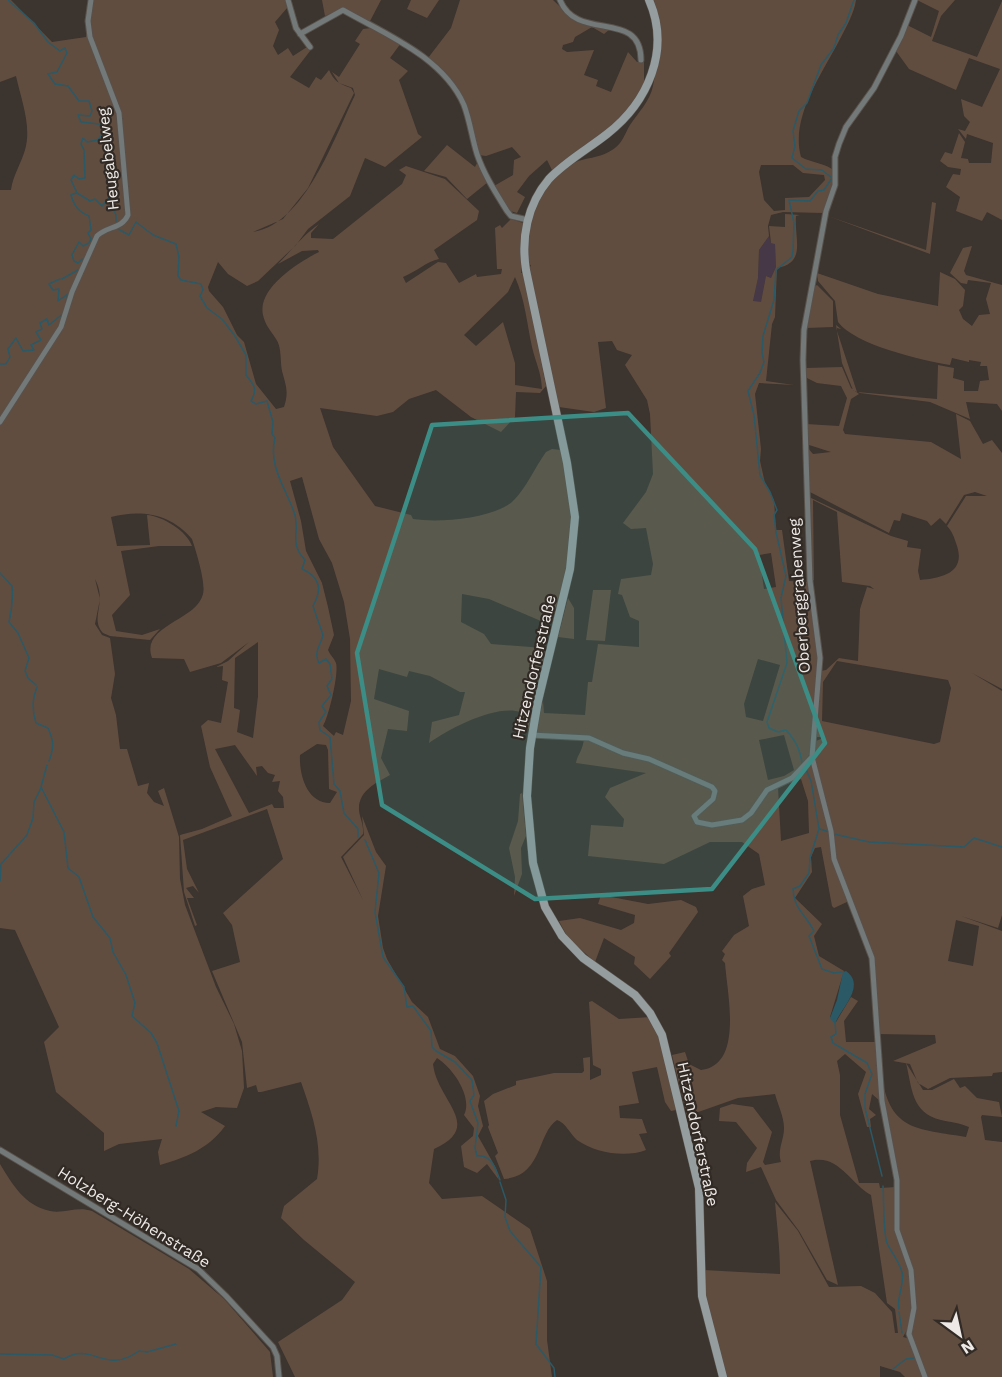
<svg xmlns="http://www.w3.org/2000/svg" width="1002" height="1377" font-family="'Work Sans',sans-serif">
<rect width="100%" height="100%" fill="#3c342e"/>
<path fill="#463846" d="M769,236L771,243H775L776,267L771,278L766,276L761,302L756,303L753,301L758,278L759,250Z"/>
<path fill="#614d3f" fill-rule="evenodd" d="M0,0H11L52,42L86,37L92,0H287V8L275,22L279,30L273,46L278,55L288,48L293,56L307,47L310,51L290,77L309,88L316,77L321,80L329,70C334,81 339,84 351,88L354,93L308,188L283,219L253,232C305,224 334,138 355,95L353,88L339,83L332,72L339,77L360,44L355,41L363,29L371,28L401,43L390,58L408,71L399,80L418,134L422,137L385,167L365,158L350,196L308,229L296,245L258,281L247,286L228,274L218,262L208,287L209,291L223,307L237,335L244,342L256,384L276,409L284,407C289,392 286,386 282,371C280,362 282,347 276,339C271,331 265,325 263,315C257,288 299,262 319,252L318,250L302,251L278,264C291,251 303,235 319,224L311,233V238L333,239L402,184L406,175L399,170L406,166L445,179L479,211L477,220L434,250L439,259C427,261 416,272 403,277L406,283L438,262L446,263L459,283L476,274L477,277L501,274L502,269H497L495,228L500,225L502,228L511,219L523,223L521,273H524L546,386L540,393L516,392L515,417L501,432L471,417L436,390L409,399L393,412L377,416L320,408L333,447L375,506L411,515L413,519C439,523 491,519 512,502C526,489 535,467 546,452L552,449L561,450L572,499L571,551L555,622L548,624L489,599L462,594L461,622L484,634L491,644L544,648L546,654L529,729L525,727L521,712C496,704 450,728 429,743L432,722L459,715L465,692H460L430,676L409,671L407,677L379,669L374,699L409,711L407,731L388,729L381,758L390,775C376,783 358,791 359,810C360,819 364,825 363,834L341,857L363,900L343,857L364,835L362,816L376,852L386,866L378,916L383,948L387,959L412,1002L428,1017L440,1049L455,1056L473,1076L480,1096L478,1106L483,1126L478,1136L496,1168L499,1180L487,1164L477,1173L464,1167L461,1146L473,1136L474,1128L464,1115C473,1097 453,1068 437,1058L433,1064C437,1101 485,1126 434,1149L429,1183L442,1199L482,1196L530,1229L547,1281V1340L552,1377H295L278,1342L342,1300L355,1282L304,1240L281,1218L284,1206L317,1179C323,1144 312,1114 301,1082L261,1092H258L256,1085L247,1088L242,1042L212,971L240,962L232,925L223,913L283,859L267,809L183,840L187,869L199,893L193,886L186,888L194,898H187L197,925L195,926L184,892L180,835L202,829L232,816L210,767L201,726L208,720L221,723L228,682L222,680L223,666L216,667L228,661L249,642L221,663L190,672L184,659L152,658C140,625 197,621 203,594C206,583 196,551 192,539C171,514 142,509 111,517L117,546L150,545L147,515C162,516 187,531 192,546H159L121,551L130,595L112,615L116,631L142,635L160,629L150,640L110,636L103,633C89,617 108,604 95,579L100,599L95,624L102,635L110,638L115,674L111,698L116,715L120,749H127L138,786L149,783L147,793L154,802L164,806L158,791L164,788L179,837L180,879L185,905L216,987L234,1024L242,1051L244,1088L237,1108L216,1107L201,1112L225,1126C208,1149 187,1157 160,1165L158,1152L162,1139L119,1144L104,1151V1133L56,1092L44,1042L59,1027L15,930L0,928V190H11C13,175 21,164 25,150C32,126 21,99 16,76L0,82ZM515,277C525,299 527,324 532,347C536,364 541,371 542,389L515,385V363L503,322L476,346L464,335L508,292ZM302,477L319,539L332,563L344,602L350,639L351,701L343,735L336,732L334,736L323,726C329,716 339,673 336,663C334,658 330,655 328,650L334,635L328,607L322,583L306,551L301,521L290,481ZM258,642V696L253,738L237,732L240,710L234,708L235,658ZM317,744L326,745L328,750L329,789L337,792L330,803C306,803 299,773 300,755ZM235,745L257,776L256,767L262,766L268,773L275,775L272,782L280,781L278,791L283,797L284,808H274L272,804L249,813L215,749Z
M322,0H381L369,23L343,8L325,16Z
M411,0H439L427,18L407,9Z
M460,0H553L576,22L610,29L604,34L592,27L575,37L573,42L563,45L562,49L567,52L594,50L584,75L598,80L596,86L611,92L628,52L637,62H644V84L625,116L557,169L552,170L547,160L529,176L517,192L525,197L517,213L510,211L494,186L513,175L514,160L521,157L512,147L486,156L479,155L466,106L428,58L451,28Z
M654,0H856C854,14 846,27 840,39C822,74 790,117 801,157C811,163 828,163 835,172V179L824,213L783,212L771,215L768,226L769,236L759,250L758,278L753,301L761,302L766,276L771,278L776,267L775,244L771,243L769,226L785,227V214L800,215L796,216C794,238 807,263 777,268L775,317L772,324L766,381L794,385L759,383L755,394L761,449L760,461L765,483L774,500L776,530H782L789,581L809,582L819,658L809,755L794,774L772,785L745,817L733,821L702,823L695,818L714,800L715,789L585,736L536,733L543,700L544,713L585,715L588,682H592L598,644L639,647V621L630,617L622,595L618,594L621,579L651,575L653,564L646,528L631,529L623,523L646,492L653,474L650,414L647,400L625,365L632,355L617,350L612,341L598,342L606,408L594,412L559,407L529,270L531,265L528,264C525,227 536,185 570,165C585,156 599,160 615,148C623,142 625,133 630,125C638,113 650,101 653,86C659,59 658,28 654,0ZM761,165H793L803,173L824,175L825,180L809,197L785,198V210L774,211L764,200L759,172ZM771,553L776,587L764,589L759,555ZM758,659L780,665L763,721L746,717L744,704ZM784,735L794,770L784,776L768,780L759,740Z
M917,0H955L941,16L932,41L977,57L1002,1V220L987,212L982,221L956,211L960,197L946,187L953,174L960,175L961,169L948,167L940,161L945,152L952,154L959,133L965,142L961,158L968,159L969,163H991L993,143L967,134L966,139L958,129L965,131L970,122L964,116L961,99L982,107L1000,69L969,58L956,90L909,69L896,51L907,25L931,37L939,11Z
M447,145L475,167L478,161L488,182L467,199L446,177L424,171Z
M932,202L936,203L930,254L828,216L926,250Z
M972,246L964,271L966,275L1002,285V411L997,404L966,402L970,419L930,402L860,393L853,390L842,363L836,325L841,329L837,328V331L857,392L937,399L938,365L954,368L953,378L964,381V391H978L980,381L989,380L987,366H980L981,362L969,360V362L952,358L950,365C921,360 855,345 838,322L835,301L818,281L817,273L878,294L938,306L940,272L955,279L965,290L963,306L959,310L963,319L972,326L979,315L990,314L986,299L991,283L968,280L967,284L961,283L950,273L963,248Z
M817,285L833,301V327L806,328L814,287Z
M842,367L851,388L859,394L851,399L843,430L845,434L931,442L961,459L956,414L970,421L983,444L992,440L1002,453V689L972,673L1002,691V915L998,928L961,916L1002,931V1072L993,1073L992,1076L950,1078L928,1089L918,1083L910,1064L893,1061L936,1043L935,1035L877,1034L874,967L836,859L814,757V742L825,737H815L821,671L826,670L839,658L858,661L860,609L867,587L874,589L870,586L842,582L837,512L813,500L814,580H812L809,497L891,536L908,541L907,547L921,549L918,571L920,580C944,578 967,572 956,543C954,537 952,531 947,526L966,496H987L975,492L964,495L946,524L940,518L931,526L927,521L902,513L900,521L894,520L889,533L810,492L807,447L813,454L831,452L806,444V424L839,426L847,398L841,386L817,383L805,377V368ZM837,661L948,680L951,688L940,742L934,744L822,721L823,682ZM956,920L979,926L973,966L948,961Z
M593,590H611L605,641L586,640Z
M568,598L574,608V639L558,637Z
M584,738L640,758L712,789L714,795L696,812L697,824L742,821L764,795L806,766L812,765C825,811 834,856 849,901L834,908L832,906L821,847L815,848L811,857L812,872L795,898L822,924L814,936L819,956L844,971L830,1017L836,1022L851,997L858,1001L844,1021L846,1042H875L880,1101L872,1094L869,1109L876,1115L870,1119L871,1127H867L858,1094L866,1072L845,1054L837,1061L840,1075V1115L859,1183H879L880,1188L896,1187L895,1219L908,1259L913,1304L908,1328L903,1337L910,1339L924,1377H905L900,1372L880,1366V1377H725L704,1295L703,1270L780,1274C780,1249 777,1226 775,1202L798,1231L829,1287L861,1286L875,1293L892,1312L895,1333H898L895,1309L887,1303L871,1195C850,1183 838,1153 810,1161L838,1285L827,1280L799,1231L776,1200L761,1167L746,1172L747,1163L757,1148L736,1122L719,1121L720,1108L732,1104L753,1107L772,1132L763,1162L765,1165L781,1162C777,1149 784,1141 784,1128C784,1117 778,1105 775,1094L738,1098L687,1116L672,1055L685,1052L689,1064L701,1070C744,1065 727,993 725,963L722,960L725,954L722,951L734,935L749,926L743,896L752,889L765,885L759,854L742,842H710L664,864L588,856L591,825L623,827L624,819L605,797L610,788L646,773L576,763C577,755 583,751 584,738ZM801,779L808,801L809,833L781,841L778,787Z
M522,793L526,836L521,848L522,874L514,896L515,877L509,848L518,821L520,794Z
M601,895L648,904L681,900L696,907L698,912L669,953L671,956L650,979L634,964L635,957L604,938L595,962L568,938L559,921L580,918L621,930L634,923L635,915L598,904Z
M592,1001L619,1019L651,1017L657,1029L676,1110L671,1111L665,1102L657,1067L632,1072L639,1103L619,1106L620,1118L642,1119L647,1133L639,1134L646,1150C626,1158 595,1153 577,1140C570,1134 566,1123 557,1120C537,1133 543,1176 504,1179L495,1156L498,1153L488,1127L489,1125L484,1101L493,1094L516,1085V1081L554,1073H582L584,1071L583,1058L590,1057V1080L601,1075V1069L593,1065L589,1002Z
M906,1063L923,1090H932L954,1079L960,1088L965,1086L977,1098L999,1102L1002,1117L982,1115L981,1117L985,1140L1002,1142V1377H926L912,1339L911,1333L914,1311L912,1270L898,1230V1185L886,1120L882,1077C890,1132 920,1129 966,1137L969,1127C960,1123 950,1122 941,1120C911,1113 912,1087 906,1063Z
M0,1164C12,1184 25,1206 50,1211C64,1214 77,1206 92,1211L189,1269L224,1299L270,1352L273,1377H0Z"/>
<path fill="#2b5966" d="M846,971C867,986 840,1009 835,1024L830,1018L837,1000L843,972Z"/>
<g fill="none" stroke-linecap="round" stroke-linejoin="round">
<path stroke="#2b5966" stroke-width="1.5" d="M8,0L34,23L48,42L60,51L65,48L67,53L57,72L48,74L55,84L68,86L79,101H89L92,111L90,116L78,115L81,122L99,124L109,130V134H102L98,140L87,142L83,138L81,144L84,150L85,178L79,179L74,175L71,180L77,193L90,201L95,199L102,206L109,198L116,215V224
M76,193L71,195C74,206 79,212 89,216L91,230L88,233L91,239L89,243L83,246L79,242L72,255L74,261L78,263L82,259L83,261
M118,229L129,235L136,222L153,235L176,244L179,257L178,276L181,280L201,284L203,290L200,296L207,308L222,319L235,336L246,355V375C254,385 258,389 251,401L256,404L267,401L273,422L272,434L275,438C268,465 285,487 294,512C301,531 288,542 305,560L302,569C321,577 322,590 313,606L323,635C321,645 313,652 319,663L326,659L330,664L332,679L327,686L331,695L322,706L326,712L319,722L320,730L330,737L334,784L340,791L344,813L358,829V837
M60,279L49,284L53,290L59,289L58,301L68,294L66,302
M62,279L78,270
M0,364H6L10,357L8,349L16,338L23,351L34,350L31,345L41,340L36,332L42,329L40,323L47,319L49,325L64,313
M0,573L12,586C13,599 12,609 9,622L18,633L29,658L25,671L28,678L36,685
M37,687C32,700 32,710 36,723L48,728C54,741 54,748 49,761
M802,763C800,749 796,741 786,730L778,732L769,728L767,722L787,663L781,598L786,576L776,532L774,515L777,510L770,492L760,475L754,415L748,391L760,373L764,362L762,353L763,336L774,300L776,270L792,257L793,251L794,223L789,200L810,201L818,191L824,190L832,178L822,170L806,169L792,158L795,146L793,131L799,111L807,103L821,65L834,48L838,35L846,23L854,0
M47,765L41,787L64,832L68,868L79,877L93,917L110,938L113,952L126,975L135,1003L132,1016L151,1033L157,1043L179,1111L176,1126
M805,767L811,781L819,829L810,858L809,873L800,886L793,889C795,911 804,912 814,931L809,936L822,969L834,973L842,972
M820,829L829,832
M834,834L869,842L964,847L974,838L1002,847
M365,840L379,873L375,912L383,957L404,987L407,1007L413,1006L431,1031L432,1047L436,1051L455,1062L472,1080L474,1095L470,1101L478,1123L475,1148L477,1156C491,1154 496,1169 500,1180
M0,881L1,864L27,835L33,818L34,802L41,788
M835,1022L836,1034L831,1037L833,1043L867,1063L872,1074L865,1094V1108L882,1176
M500,1182L506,1200L505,1217L510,1231L541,1267L536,1344L554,1368L555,1377
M883,1186C884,1199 883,1232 887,1243C891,1252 899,1261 902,1272C905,1284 896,1298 899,1309
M899,1312L902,1333
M0,1354L52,1355L64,1359C93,1341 104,1376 139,1351L147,1352L176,1344
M893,1369L906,1359L915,1358"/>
<g stroke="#58514b" stroke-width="7">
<path id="minor" d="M288,0L296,28L310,47
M560,0C577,43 641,8 641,60
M915,0L901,36L874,88L846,127L839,144L835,157V185L826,211L804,330L803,360L810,581L820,658L812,757L831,831L834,859L872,958L882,1101L897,1180V1230L911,1270L914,1308L909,1334L925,1377
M300,34L343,10C385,34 443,57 464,105C470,121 472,138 477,154C484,175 496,193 507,211L511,216L528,220
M0,422L61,327L72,292L97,236C107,226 122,229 128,215L119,113L90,37L88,21L91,0
M531,735L589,738L623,753L649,759L712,787L715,791L713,799L694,816L697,822L712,825L742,820L751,813L767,790L792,778L812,757
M0,1150L198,1269L226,1296L273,1347L277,1356L279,1377"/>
</g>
<g stroke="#58514b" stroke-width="9">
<path id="secondary" d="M649,0C671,50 648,102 607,134C588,149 566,161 549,179C527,205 521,238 526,270L567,463L575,517L570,569L538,701L530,748L527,796L533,863L545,907L562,936L583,958L635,995L650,1013L662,1035L699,1188L702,1296L723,1377"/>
</g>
<use href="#minor" stroke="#737879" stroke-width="5"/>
<use href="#secondary" stroke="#959d9f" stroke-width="8"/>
</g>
<path fill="#3c8d86" fill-opacity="0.2" stroke="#3c8d86" stroke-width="4.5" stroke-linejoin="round" d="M628,413L755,549L825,743L712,889L535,899L382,805L357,653L432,425Z"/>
<g text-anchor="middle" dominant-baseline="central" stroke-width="4.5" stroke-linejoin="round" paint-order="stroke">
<g font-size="16" fill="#eee9e6" stroke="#312a25">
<text transform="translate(108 159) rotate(-96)">Heugabelweg</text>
<text transform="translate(799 596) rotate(-94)">Oberberggrabenweg</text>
<text transform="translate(534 667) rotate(-77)">Hitzendorferstraße</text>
<text transform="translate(698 1134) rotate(78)">Hitzendorferstraße</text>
<text transform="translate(134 1217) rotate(32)">Holzberg-Höhenstraße</text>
</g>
</g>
<g transform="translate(960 1335) rotate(147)" stroke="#312a25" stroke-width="4.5" paint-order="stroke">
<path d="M0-4.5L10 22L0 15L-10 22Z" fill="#eee9e6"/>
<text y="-9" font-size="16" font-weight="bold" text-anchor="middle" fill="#eee9e6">N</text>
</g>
</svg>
